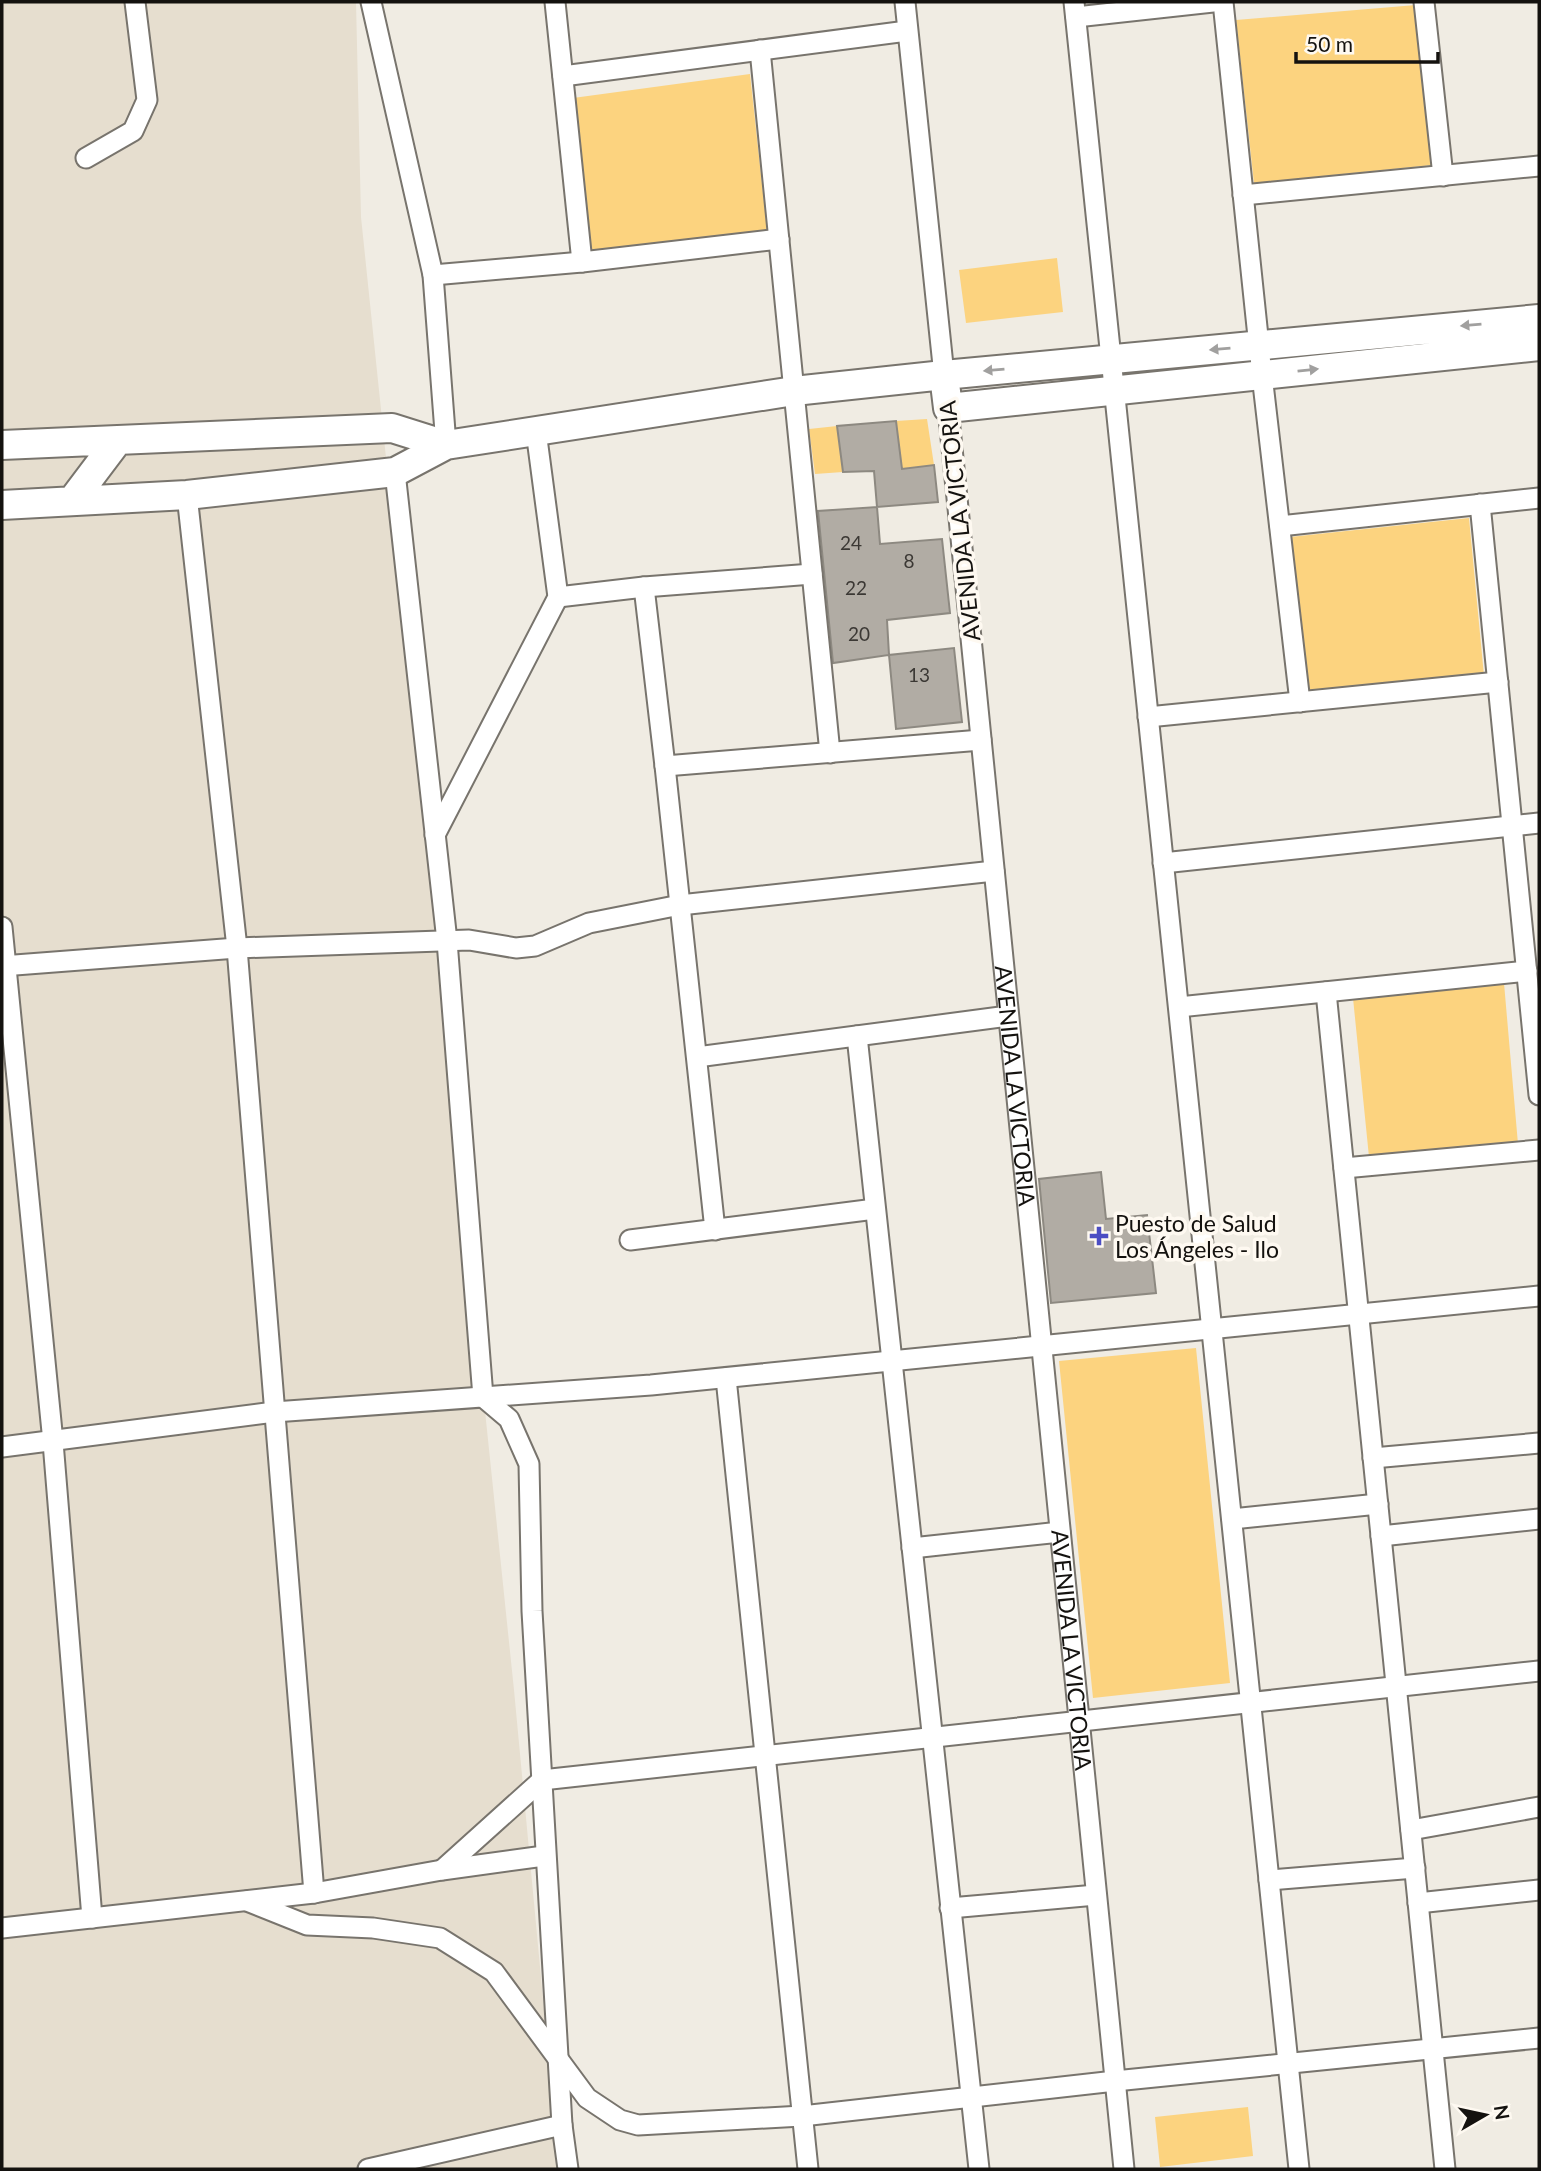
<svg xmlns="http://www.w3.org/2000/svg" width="1541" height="2171" font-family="Lato,sans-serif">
<rect width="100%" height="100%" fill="#f0ece3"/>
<path fill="#e6decf" d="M2,2H356L361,217L514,1690L559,2169H2Z"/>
<path fill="#fcd37f" d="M1416,5L1433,165L1254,183L1236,20Z
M750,74L767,230L589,253L573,98Z
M1057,258L1063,312L966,323L959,270Z
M927,419L934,465L902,469L896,421Z
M837,426L843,472L815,474L809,429Z
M1469,518L1484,676L1308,694L1290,537Z
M1504,983L1518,1144L1369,1157L1353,998Z
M1196,1348L1230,1683L1093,1698L1059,1361Z
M1248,2107L1253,2156L1160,2167L1155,2117Z"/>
<path fill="#b1aca4" stroke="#8d8981" stroke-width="2" d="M896,421L902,469L934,465L938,502L877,507L874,471L843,472L837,426Z
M877,507L880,544L942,539L950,613L887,620L889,655L833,663L818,511Z
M954,648L962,722L896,729L889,655Z
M1101,1172L1106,1219L1147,1215L1156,1293L1051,1303L1039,1179Z"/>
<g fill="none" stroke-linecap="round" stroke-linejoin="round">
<g stroke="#78746d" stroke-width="23">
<g id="street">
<path d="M371,2L433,275L446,445"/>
<path d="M555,2L582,262"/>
<path d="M905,2L944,375"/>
<path d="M1074,2L1299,2169"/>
<path d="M1223,2L1262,375L1300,702"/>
<path d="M1424,2L1443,176"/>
<path d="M1076,17L1213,2"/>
<path d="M760,50L830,753"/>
<path d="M563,76L907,31"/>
<path d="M86,158L133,131L147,100L135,2"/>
<path d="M1243,195L1539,166"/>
<path d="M433,275L582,262L779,239"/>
<path id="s1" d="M948,408L1124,2169"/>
<path d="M395,472L447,941L483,1397L509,1419L529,1464L532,1611L562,2125L568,2169"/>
<path d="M187,495L237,948L314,1893"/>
<path d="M1480,504L1539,1095"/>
<path d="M1280,526L1539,498"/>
<path d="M644,587L665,766L715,1230"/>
<path d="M558,597L644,587L812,574"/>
<path d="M1148,717L1498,682"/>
<path d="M665,766L981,740"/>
<path d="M435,835L558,597L536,431"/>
<path d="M1163,863L1539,823"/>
<path d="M2,927L53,1442L92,1918"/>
<path d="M2,966L237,948L469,940L516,948L535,946L589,923L680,905L994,871"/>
<path d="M1326,992L1445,2169"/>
<path d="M1179,1007L1527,971"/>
<path d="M857,1036L979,2169"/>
<path d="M697,1057L1008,1016"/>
<path d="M1344,1168L1539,1150"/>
<path d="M630,1240L875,1209"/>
<path d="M726,1378L808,2169"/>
<path d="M2,1447L274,1412L651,1385L1539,1296"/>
<path d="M1373,1458L1539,1443"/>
<path d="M1232,1519L1378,1504"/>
<path d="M1381,1536L1539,1519"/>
<path d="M912,1548L1060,1532"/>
<path d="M1411,1830L1539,1807"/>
<path d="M442,1870L542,1780L1539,1671"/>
<path d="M1269,1880L1415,1868"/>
<path d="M247,1901L307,1925L373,1928L440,1938L494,1972L587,2098L620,2120L638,2125L802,2116L1115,2081L1539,2038"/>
<path d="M1418,1903L1539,1890"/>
<path d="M950,1908L1096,1895"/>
<path d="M2,1928L314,1893L442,1870L544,1856"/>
<path d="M368,2169L562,2125"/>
</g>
</g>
<g stroke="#78746d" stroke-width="32">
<path id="secondary" d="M944,375L948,408L1539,346
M2,445L392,428L446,445
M72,501L118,440
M2,505L187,495L395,472L446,445L794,391L944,375L1539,319"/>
</g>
<use href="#street" stroke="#fff" stroke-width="19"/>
<use href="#secondary" stroke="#fff" stroke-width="28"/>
</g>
<defs><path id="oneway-solid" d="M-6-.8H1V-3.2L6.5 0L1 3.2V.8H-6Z" transform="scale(1.75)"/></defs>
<g fill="#a1a09f">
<use href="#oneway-solid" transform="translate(1471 325) rotate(175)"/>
<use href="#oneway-solid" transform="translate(1220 349) rotate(175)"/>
<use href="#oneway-solid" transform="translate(994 370) rotate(175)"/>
<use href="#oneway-solid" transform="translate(1308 370) rotate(-6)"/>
</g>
<path fill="#4b4dc3" stroke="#fef9f1" stroke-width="2.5" d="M1095.5 1225.5h7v7h7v7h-7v7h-7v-7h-7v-7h7z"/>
<g text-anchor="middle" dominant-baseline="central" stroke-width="7" stroke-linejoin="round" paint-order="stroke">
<g font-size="19" fill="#3b3834">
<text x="851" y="542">24</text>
<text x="909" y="560">8</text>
<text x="856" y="587">22</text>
<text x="859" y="633">20</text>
<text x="919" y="674">13</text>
</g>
<g font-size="23" fill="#14120f" stroke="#fef9f1">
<text transform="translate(959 521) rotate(-96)">AVENIDA LA VICTORIA</text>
<text stroke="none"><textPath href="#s1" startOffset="681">AVENIDA LA VICTORIA</textPath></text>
<text stroke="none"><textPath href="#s1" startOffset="1248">AVENIDA LA VICTORIA</textPath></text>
</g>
<g font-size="23" fill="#14120f" stroke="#fef9f1" text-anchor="start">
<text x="1115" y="1223">Puesto de Salud<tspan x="1115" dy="26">Los Ángeles - Ilo</tspan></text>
</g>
</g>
<rect width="1541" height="2171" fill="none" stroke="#14120f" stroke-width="7"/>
<g transform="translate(1485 2115) rotate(81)" stroke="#fef9f1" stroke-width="5" paint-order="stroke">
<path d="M0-5L12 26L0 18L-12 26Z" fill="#14120f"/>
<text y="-10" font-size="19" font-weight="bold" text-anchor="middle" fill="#14120f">N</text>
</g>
<path d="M1296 52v10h142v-10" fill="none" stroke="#14120f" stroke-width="3.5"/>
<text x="1306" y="52" font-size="21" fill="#14120f" stroke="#fef9f1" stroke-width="5" paint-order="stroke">50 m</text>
</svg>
